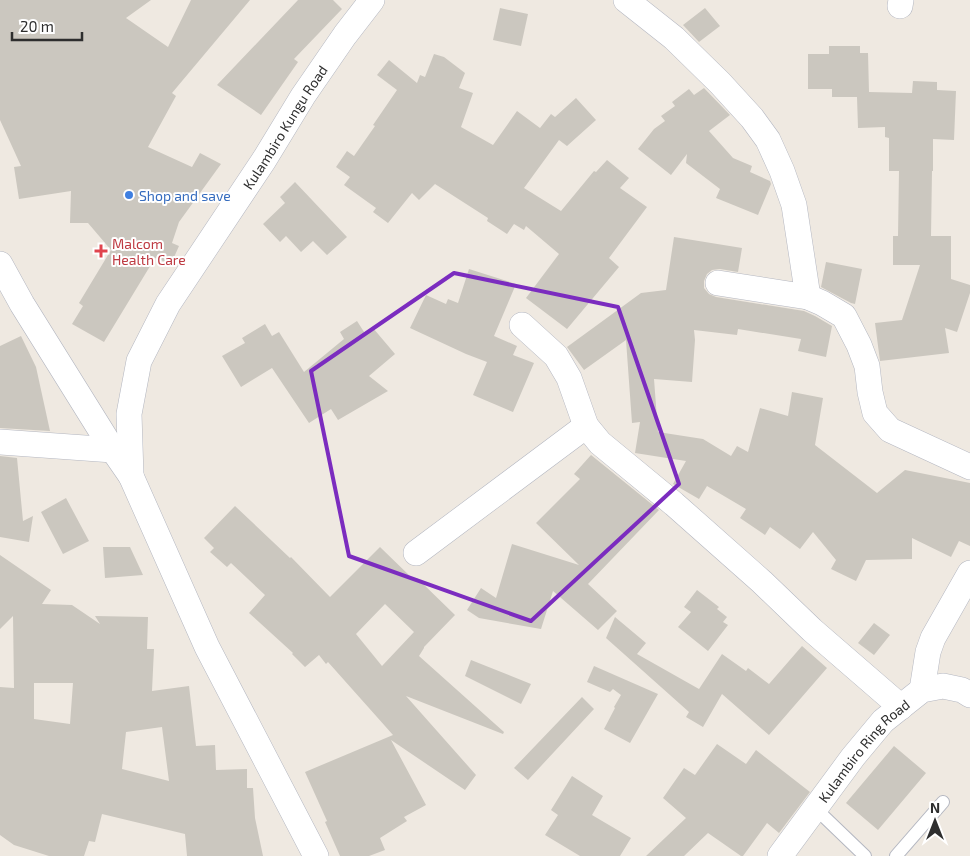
<svg xmlns="http://www.w3.org/2000/svg" width="970" height="856" font-family="'Exo 2',sans-serif">
<rect width="100%" height="100%" fill="#efe9e1"/>
<path fill="#cbc7bf" fill-rule="evenodd" d="M0,0H151L126,18L168,47L191,0H250L172,93L176,96L148,147L192,167L200,153L221,164L179,222L172,243L179,246L171,264L155,258L104,342L72,324L83,306L79,303L111,250L88,223H70L71,191L19,199L14,167L21,166L0,120Z
M298,0H333L342,9L294,59L298,62L261,115L217,85Z
M500,8L528,14L521,46L493,40Z
M705,8L720,26L699,42L683,25Z
M829,46H860V53H868L869,92L912,93L913,81L937,82V90L956,91L954,140L933,139V171H932L931,236H951V279L970,285V293L957,332L945,328L949,353L880,361L875,323L902,320L920,265H893V236H898L899,171H889V138L885,137V127L858,128L857,97H832V89H808V54H829Z
M434,54L444,57L465,73L459,88L473,93L461,127L493,145L517,111L540,128L551,114L555,117L576,98L596,120L567,146L559,140L524,188L561,211L594,171L596,172L607,160L629,178L620,188L647,207L609,258L619,267L567,329L526,298L559,254L526,226L524,230L514,224L507,234L487,221L488,218L435,184L419,200L412,193L388,223L373,212L376,208L344,185L350,177L336,167L347,151L354,156L375,126L373,125L397,90L377,75L389,60L417,83L420,75L425,77Z
M704,88L730,115L709,131L733,158L752,166L750,172L770,181L771,184L758,215L716,198L720,189L686,163L687,154L671,175L638,149L654,129L665,121L661,116L675,106L672,102L689,89L694,95Z
M295,182L347,237L327,255L313,241L301,252L286,236L280,242L263,224L285,203L280,197Z
M674,237L742,248L738,272L720,269L712,270L707,274L704,281V288L709,294L716,297L804,311L815,316L832,326L826,357L798,351L801,339L738,329L737,335L694,330L695,340L692,382L654,379L658,432L703,439L731,456L737,446L748,452L760,408L788,416L792,392L823,398L815,445L877,493L905,470L970,483V546L959,541L951,557L912,538V559L866,560L856,581L831,569L836,560L813,532L800,549L770,527L765,535L740,518L746,509L707,486L699,499L673,484L686,461L635,453L640,422L632,423L626,340L584,370L567,347L641,293L666,290Z
M826,262L862,269L855,304L851,303L821,287Z
M469,269L516,284L494,336L517,346L513,355L534,363L513,412L473,395L487,362L466,354L410,328L426,295L446,304L448,299L458,303Z
M357,321L366,335L373,328L395,354L369,376L388,391L338,420L331,409L309,423L272,368L241,387L222,356L245,343L242,338L265,324L272,336L279,332L304,372L344,339L340,332Z
M21,336L36,367L50,431L0,428V346Z
M591,455L659,510L588,584L617,611L598,630L553,591L541,629L479,618L467,610L481,588L496,598L512,544L579,565L536,523L580,479L574,474Z
M0,456L17,458L23,521L33,516L29,542L0,537Z
M66,498L89,541L63,554L41,512Z
M235,506L290,558L291,557L330,597L380,547L414,580L417,578L455,615L424,647V648L419,656L504,732L503,734L406,696L476,775L465,790L391,740L426,805L404,817L407,821L380,838L385,850L369,856H340L325,822L327,821L305,772L393,735L328,662L326,664L319,655L305,667L292,654L293,653L249,613L265,595L231,563L227,567L210,552L214,548L204,538ZM385,604L414,632L382,666L356,634Z
M103,547H130L143,575L105,578Z
M0,555L51,590L42,604L72,605L100,624L95,616L148,617L147,649H154L152,691L189,686L196,746L215,745L216,770L247,769V788H253L255,818L263,856H187L185,834L102,814L95,842L89,841L84,856H49L14,845L0,835V687L14,688L13,616L0,629ZM34,683H73L70,724L34,719ZM162,727L169,781L122,769L126,732Z
M697,590L719,607L717,609L727,617L723,622L728,625L708,651L678,627L691,612L684,607Z
M615,617L646,643L637,654L699,689L722,654L746,671L748,668L769,684L802,646L827,668L769,735L722,694L703,727L686,717L689,712L606,638Z
M874,623L890,635L874,655L858,643Z
M471,660L531,684L521,704L465,676Z
M594,666L658,694L630,743L604,729L615,708L614,707L621,695L613,689L610,692L587,682Z
M582,697L594,709L528,780L514,768Z
M717,744L746,764L756,750L810,792L779,833L767,823L743,856H741L708,833L684,856H646L686,818L663,798L684,768L695,775Z
M894,746L926,773L878,830L846,803Z
M572,776L603,796L592,815L631,838L620,856H580L545,835L558,815L551,810Z"/>
<g fill="none" stroke-linecap="round" stroke-linejoin="round">
<g stroke="#b4b7c1" stroke-width="14">
<path id="service" d="M815,808L865,856
M896,856L943,802"/>
</g>
<g stroke="#b4b7c1" stroke-width="26">
<g id="minor">
<path d="M626,0L674,38L720,83L752,118L768,140L782,171L794,205L808,297"/>
<path d="M900,6L901,0"/>
<path d="M0,264L22,304L113,450L131,476L207,647L316,856"/>
<path d="M718,283L808,297L822,303L844,316L859,345L867,366L870,392L875,413L890,430L970,467"/>
<path d="M522,325L556,356L569,378L586,426L600,443L674,504L762,582L812,630L901,707"/>
<path d="M0,442L113,450"/>
<path id="s1" d="M131,476L129,414L139,361L168,304L264,160L303,96L345,35L372,0"/>
<path d="M416,553L586,426"/>
<path d="M922,690L928,652L933,638L970,573"/>
<path id="s2" d="M780,856L853,757L883,721L922,690L943,686L962,690L970,695"/>
</g>
</g>
<use href="#service" stroke="#fff" stroke-width="12"/>
<use href="#minor" stroke="#fff" stroke-width="25"/>
</g>
<path fill="none" stroke="#7b2cbf" stroke-width="4" stroke-linejoin="round" d="M454,273L618,307L679,484L531,621L349,556L311,371Z"/>
<circle fill="#3f7fe0" stroke="#fff" stroke-width="2" cx="129" cy="195" r="5"/>
<path fill="#e0444e" stroke="#fff" stroke-width="2" d="M98.5 243.5h5v5h5v5h-5v5h-5v-5h-5v-5h5z"/>
<g text-anchor="middle" dominant-baseline="central" stroke-width="4" stroke-linejoin="round" paint-order="stroke">
<g font-size="14" fill="#2e2e2e" stroke="#fff">
<text stroke="none"><textPath href="#s1" startOffset="392">Kulambiro Kungu Road</textPath></text>
<text stroke="none"><textPath href="#s2" startOffset="135">Kulambiro Ring Road</textPath></text>
</g>
<g font-size="14" fill="#366cbe" stroke="#fff" text-anchor="start">
<text x="139" y="195">Shop and save</text>
</g>
<g font-size="14" fill="#be3a42" stroke="#fff" text-anchor="start">
<text x="112" y="243">Malcom<tspan x="112" dy="16">Health Care</tspan></text>
</g>
</g>
<g transform="translate(935 821)" stroke="#ffffff" stroke-width="4" paint-order="stroke">
<path d="M0-4L9 19L0 12L-9 19Z" fill="#2e2e2e"/>
<text y="-8" font-size="14" font-weight="bold" text-anchor="middle" fill="#2e2e2e">N</text>
</g>
<path d="M12 32v8h70v-8" fill="none" stroke="#2e2e2e" stroke-width="2.5"/>
<text x="20" y="32" font-size="15" fill="#2e2e2e" stroke="#ffffff" stroke-width="4" paint-order="stroke">20 m</text>
</svg>
